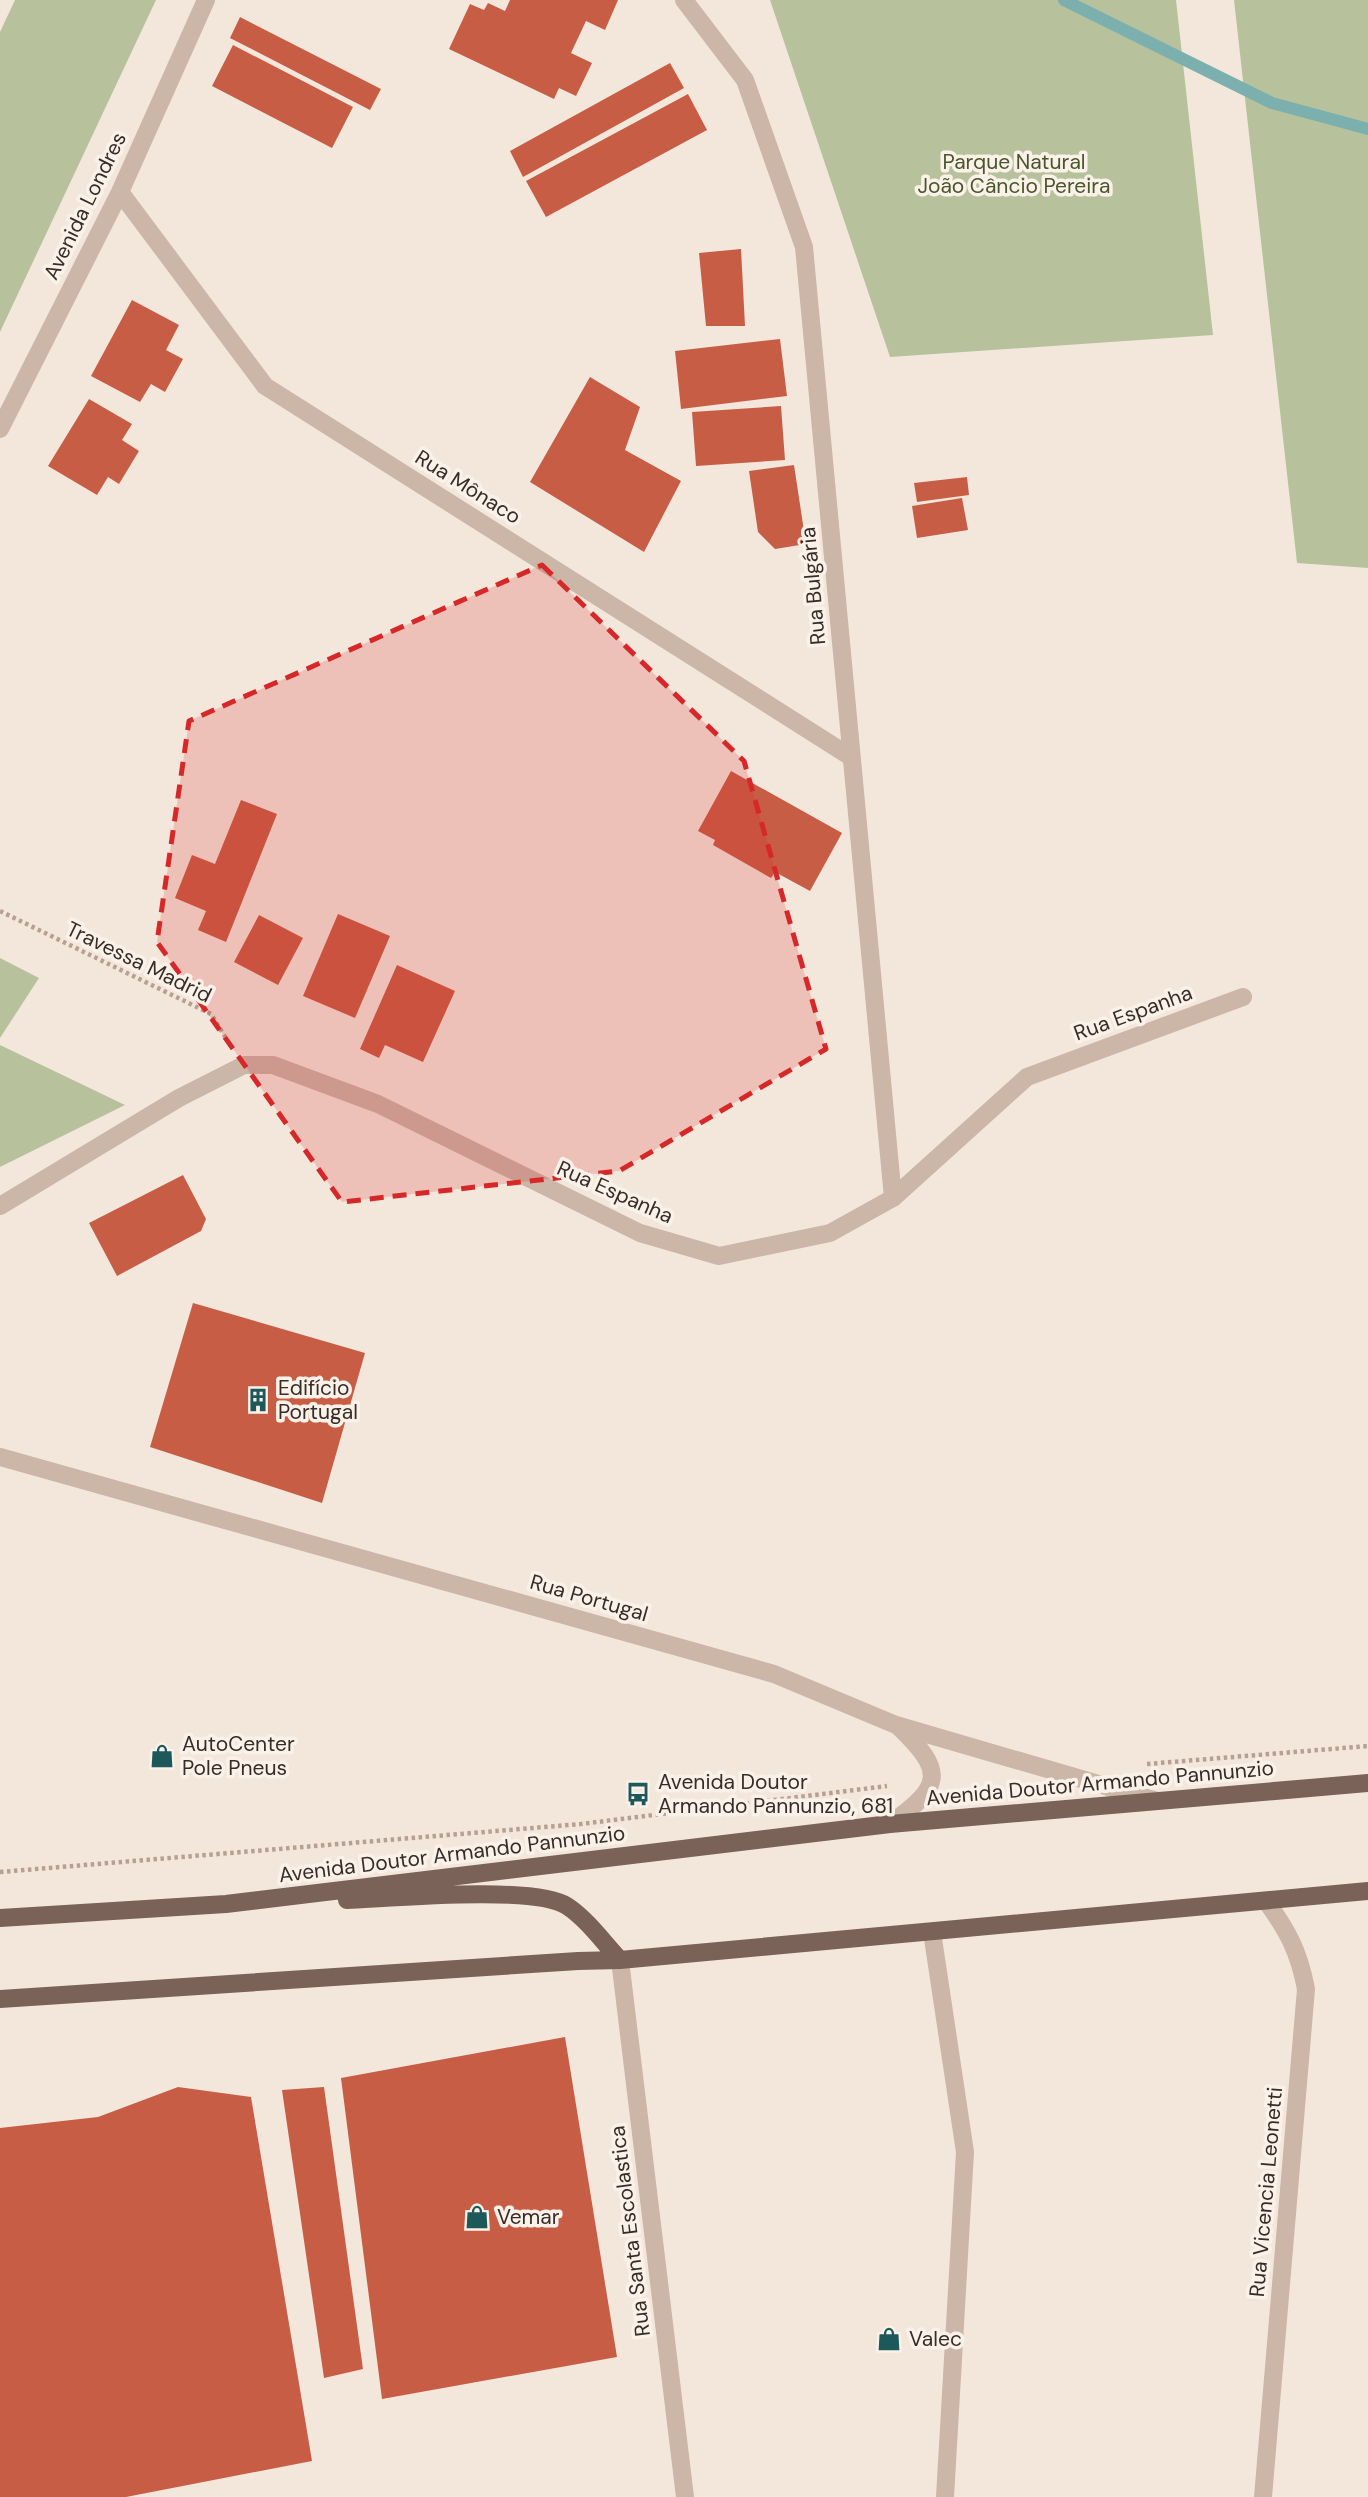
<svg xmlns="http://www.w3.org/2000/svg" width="1368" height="2497" font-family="'DM Sans',sans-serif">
<rect width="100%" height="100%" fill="#f3e7dc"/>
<path fill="#b7c29c" d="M15,0H156L0,332V32Z
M770,0H1176L1213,335L890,357Z
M1234,0H1368V568L1297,563Z
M0,958L39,978L0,1038Z
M0,1045L125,1105L0,1167Z"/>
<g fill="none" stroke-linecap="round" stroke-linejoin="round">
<path stroke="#7bb0af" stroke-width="12" d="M1064,0L1272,103L1368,129"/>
</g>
<path fill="#c85d45" d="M510,0H618L605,30L586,21L571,53L592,63L576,96L559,88L554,99L449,49L470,4L484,10L488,3L505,11Z
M240,17L381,89L370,110L230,38Z
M233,45L353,107L332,148L212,86Z
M670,63L684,88L523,177L510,151Z
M688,94L707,130L546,217L526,181Z
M741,249L745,326H706L699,253Z
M132,300L179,325L166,350L183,359L165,392L151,384L140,402L91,376Z
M780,339L787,396L681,409L675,351Z
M590,377L640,407L625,450L681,481L644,552L530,482Z
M89,399L132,424L122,440L139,451L119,484L108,477L97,495L48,466Z
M781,406L785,460L696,466L692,412Z
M794,465L806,544L775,549L758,532L749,471Z
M967,477L969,495L917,502L914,483Z
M962,498L968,530L917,538L912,506Z
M731,771L842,833L810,891L775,872L771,878L713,845L715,840L698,831Z
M241,800L277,814L226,942L198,930L206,911L175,898L192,855L215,864Z
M338,914L390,936L355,1018L303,996Z
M259,915L303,938L278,985L234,962Z
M397,965L455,991L423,1062L385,1045L379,1058L360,1049Z
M183,1175L206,1219L201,1231L117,1276L89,1223Z
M193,1303L365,1353L322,1503L150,1447Z
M565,2037L617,2357L382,2399L341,2078Z
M178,2087L251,2097L312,2461L126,2497H0V2128L98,2117Z
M324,2087L363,2369L324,2378L282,2090Z"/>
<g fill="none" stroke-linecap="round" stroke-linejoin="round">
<path stroke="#b7a092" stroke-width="4.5" stroke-dasharray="3.5 3.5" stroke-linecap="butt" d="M0,911L211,1014L227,1040
M1147,1764L1368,1746
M0,1872L581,1824L887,1786"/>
<path stroke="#cbb6a8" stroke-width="18" d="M932,1932L965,2152L945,2497"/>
<path stroke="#cbb6a8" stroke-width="18" d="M684,0L745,80L804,247L893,1198
M120,192L265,386L851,757
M0,429L120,192L206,0
M0,1206L179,1098L244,1065H273L378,1104L640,1233L719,1256L830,1233L893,1198L1027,1077L1243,997
M0,1457L774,1674L896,1725L1157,1801
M890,1824C942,1787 946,1772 899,1727
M620,1960L685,2497
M1263,2497L1306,1989C1299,1952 1288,1931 1266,1901"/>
<path stroke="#7a6259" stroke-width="18" d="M347,1900C392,1898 535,1885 567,1906C587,1919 604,1943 620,1960
M0,1918L226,1904L890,1824L1368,1783
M0,1999L578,1961L620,1960L1368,1891"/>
</g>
<path fill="#d62828" fill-opacity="0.2" stroke="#d62828" stroke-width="5" stroke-dasharray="14 9" stroke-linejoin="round" d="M542,565L744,761L826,1049L619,1171L342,1202L157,942L189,721Z"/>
<defs>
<g id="building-bare" transform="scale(1.89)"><path d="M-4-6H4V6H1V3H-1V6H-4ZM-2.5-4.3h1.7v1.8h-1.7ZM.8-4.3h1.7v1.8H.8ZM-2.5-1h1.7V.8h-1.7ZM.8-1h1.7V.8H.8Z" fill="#1d595a" stroke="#faf1e9" stroke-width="2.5" paint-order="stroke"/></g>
<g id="shop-bare" transform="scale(1.89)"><path d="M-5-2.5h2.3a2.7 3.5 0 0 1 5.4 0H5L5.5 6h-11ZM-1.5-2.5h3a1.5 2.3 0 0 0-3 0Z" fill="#1d595a" stroke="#faf1e9" stroke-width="2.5" paint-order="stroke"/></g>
<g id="bus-bare" transform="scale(1.89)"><path d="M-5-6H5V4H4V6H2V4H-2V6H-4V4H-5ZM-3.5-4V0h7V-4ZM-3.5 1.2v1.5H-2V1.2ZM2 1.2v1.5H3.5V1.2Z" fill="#1d595a" stroke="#faf1e9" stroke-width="2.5" paint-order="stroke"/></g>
</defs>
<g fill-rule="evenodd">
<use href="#building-bare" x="258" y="1400"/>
<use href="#shop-bare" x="162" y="1756"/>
<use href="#bus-bare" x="638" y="1794"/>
<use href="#shop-bare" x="477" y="2217"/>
<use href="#shop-bare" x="889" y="2339"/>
</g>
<g text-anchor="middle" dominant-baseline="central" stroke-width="7" stroke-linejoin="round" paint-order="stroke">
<g font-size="21" fill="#49562c" stroke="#faf1e9">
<text x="1014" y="162">Parque Natural<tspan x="1014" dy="24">João Câncio Pereira</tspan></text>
</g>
<g font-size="21" fill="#382c28" stroke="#faf1e9">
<text transform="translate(85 206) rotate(-64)">Avenida Londres</text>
<text transform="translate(468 487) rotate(32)">Rua Mônaco</text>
<text transform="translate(813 586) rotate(-95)">Rua Bulgária</text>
<text transform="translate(139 962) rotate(26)">Travessa Madrid</text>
<text transform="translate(1133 1013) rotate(-20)">Rua Espanha</text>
<text transform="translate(615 1192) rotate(24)">Rua Espanha</text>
<text transform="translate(589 1598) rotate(16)">Rua Portugal</text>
<text transform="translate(1100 1783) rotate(-5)">Avenida Doutor Armando Pannunzio</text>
<text transform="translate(452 1854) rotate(-7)">Avenida Doutor Armando Pannunzio</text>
<text transform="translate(1266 2192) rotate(-85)">Rua Vicencia Leonetti</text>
<text transform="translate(630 2231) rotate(-97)">Rua Santa Escolastica</text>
</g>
<g font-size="21" fill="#382c28" stroke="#faf1e9" text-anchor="start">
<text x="278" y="1388">Edifício<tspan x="278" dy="24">Portugal</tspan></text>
<text x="182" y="1744">AutoCenter<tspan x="182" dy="24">Pole Pneus</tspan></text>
<text x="658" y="1782">Avenida Doutor<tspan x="658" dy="24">Armando Pannunzio, 681</tspan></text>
<text x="497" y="2217">Vemar</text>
<text x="909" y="2339">Valec</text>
</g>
</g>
</svg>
